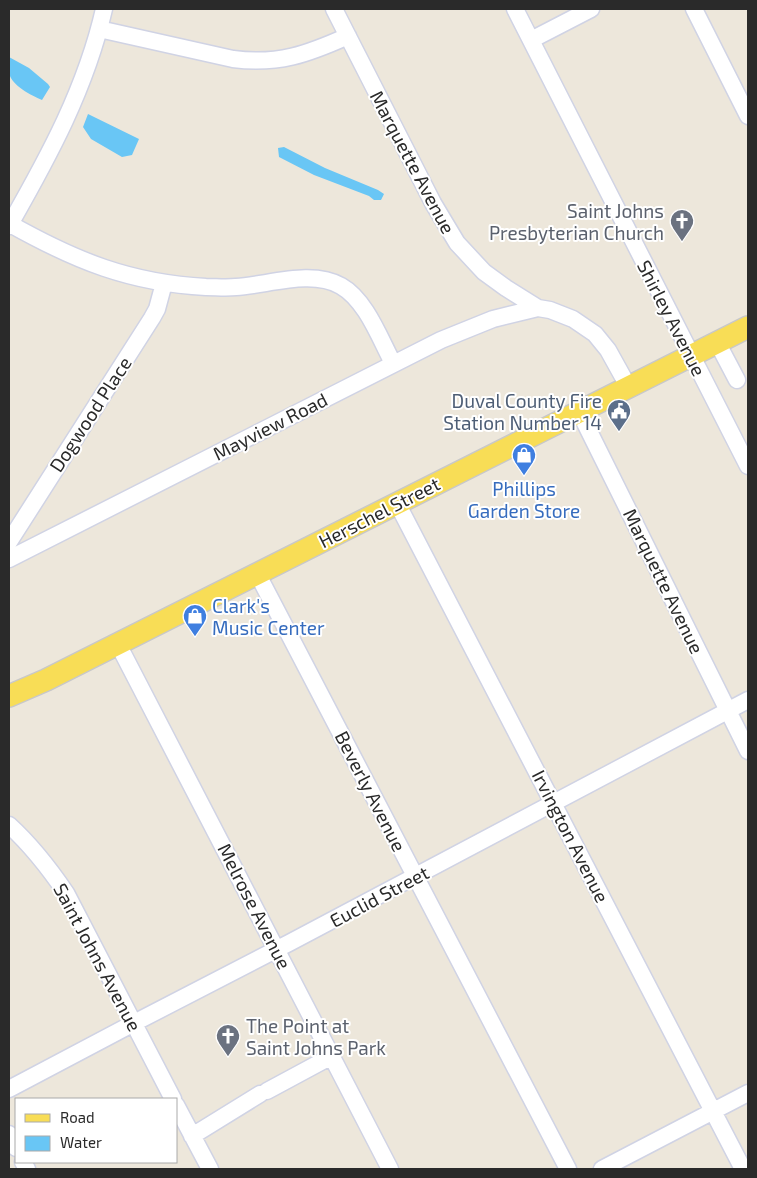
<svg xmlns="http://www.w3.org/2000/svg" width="757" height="1178" font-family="'Exo 2',sans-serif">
<rect width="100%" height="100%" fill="#ede7db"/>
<path fill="#69c6f5" d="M9,57L29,68L48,84L50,87L42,100C31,95 12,86 9,73C8,68 9,62 9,57Z
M88,114L139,139L132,155L122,157L91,139L83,127Z
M284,147L325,168L378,190L384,194L381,200H374L369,196L314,175L279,157L278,148Z"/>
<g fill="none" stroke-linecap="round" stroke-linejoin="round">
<g stroke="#d0d3e4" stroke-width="19">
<path id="minor" d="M334,9L433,203L457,243L484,272L506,288L538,308L550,310L573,319L595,334L608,350L628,386
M515,9L748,466
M694,9L748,116
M99,29L233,59C278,65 308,54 348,36
M531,40L591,9
M10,224C76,261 130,283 206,287C216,287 226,288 236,287C268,285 312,269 341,286C366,300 380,339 393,363
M9,226C49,156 86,88 104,9
M717,342L737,380
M579,411L748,751
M397,503L743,1169
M9,542L152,318L157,309L164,283
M9,559L441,340L493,319L538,308
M257,573L568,1169
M118,644L390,1169
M9,825C31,845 49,868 66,893L173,1099
M9,1089L134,1023L289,943L748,700
M267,1091L332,1056
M176,1105L210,1169
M9,1134L16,1148
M192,1136L260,1094
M23,1162L27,1169
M602,1169L748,1093"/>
</g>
<g stroke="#c8c8c8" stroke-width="24">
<path id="major" d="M9,696L46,680L748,327"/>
</g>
<use href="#minor" stroke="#fff" stroke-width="16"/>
<use href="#major" stroke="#f8dd56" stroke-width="21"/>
</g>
<defs>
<g id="church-pin" transform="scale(1.25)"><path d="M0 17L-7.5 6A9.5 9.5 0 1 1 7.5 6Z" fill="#6b7280" stroke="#fff"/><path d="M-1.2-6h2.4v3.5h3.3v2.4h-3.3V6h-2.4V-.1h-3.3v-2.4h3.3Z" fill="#fff"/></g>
<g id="civic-pin" transform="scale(1.25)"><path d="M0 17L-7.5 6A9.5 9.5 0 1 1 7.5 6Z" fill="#5c6f8a" stroke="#fff"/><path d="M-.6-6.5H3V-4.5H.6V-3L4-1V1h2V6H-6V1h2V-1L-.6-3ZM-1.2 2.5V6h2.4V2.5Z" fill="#fff"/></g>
<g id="shop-pin" transform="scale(1.25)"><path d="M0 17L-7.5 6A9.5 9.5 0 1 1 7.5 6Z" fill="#3f7fe0" stroke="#fff"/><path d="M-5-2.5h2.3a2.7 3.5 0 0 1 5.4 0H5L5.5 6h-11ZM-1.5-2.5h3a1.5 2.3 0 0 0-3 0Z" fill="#fff"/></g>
</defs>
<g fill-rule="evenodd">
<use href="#church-pin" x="682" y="221"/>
<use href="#civic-pin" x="619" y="411"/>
<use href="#shop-pin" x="524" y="455"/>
<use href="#shop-pin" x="195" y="616"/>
<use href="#church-pin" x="228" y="1036"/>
</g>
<g text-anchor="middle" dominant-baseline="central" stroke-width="4" stroke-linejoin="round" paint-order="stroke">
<g font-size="19" fill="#2a2a2a" stroke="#fff">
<text transform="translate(413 162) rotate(62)">Marquette Avenue</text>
<text transform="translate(672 318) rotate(63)">Shirley Avenue</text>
<text transform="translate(90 414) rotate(-57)">Dogwood Place</text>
<text transform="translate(270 426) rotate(-27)">Mayview Road</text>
<text transform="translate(379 512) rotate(-27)">Herschel Street</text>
<text transform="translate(664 581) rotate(64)">Marquette Avenue</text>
<text transform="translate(371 791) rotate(63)">Beverly Avenue</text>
<text transform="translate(571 836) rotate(63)">Irvington Avenue</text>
<text transform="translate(379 896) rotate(-28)">Euclid Street</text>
<text transform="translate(255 906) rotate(63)">Melrose Avenue</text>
<text transform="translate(98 957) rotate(62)">Saint Johns Avenue</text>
</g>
<g font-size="19" fill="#5b616d" stroke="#fff" text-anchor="end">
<text x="664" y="210">Saint Johns<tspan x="664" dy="22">Presbyterian Church</tspan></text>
<text x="246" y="1025" text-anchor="start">The Point at<tspan x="246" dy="22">Saint Johns Park</tspan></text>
</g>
<g font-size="19" fill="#4e5e75" stroke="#fff" text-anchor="end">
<text x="602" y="400">Duval County Fire<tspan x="602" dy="22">Station Number 14</tspan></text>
</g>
<g font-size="19" fill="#366cbe" stroke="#fff">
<text x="524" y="488">Phillips<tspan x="524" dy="22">Garden Store</tspan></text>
<text x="212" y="605" text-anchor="start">Clark's<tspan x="212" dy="22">Music Center</tspan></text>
</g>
</g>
<rect width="757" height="1178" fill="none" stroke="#2a2a2a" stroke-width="20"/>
<rect x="15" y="1098" width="162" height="65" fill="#ffffff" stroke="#aaaaaa"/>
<rect x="25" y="1114" width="25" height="8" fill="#f8dd56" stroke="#aaaaaa"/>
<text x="60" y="1123" font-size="15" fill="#2a2a2a">Road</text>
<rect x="25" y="1136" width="25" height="15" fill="#69c6f5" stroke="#aaaaaa"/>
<text x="60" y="1148" font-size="15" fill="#2a2a2a">Water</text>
</svg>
